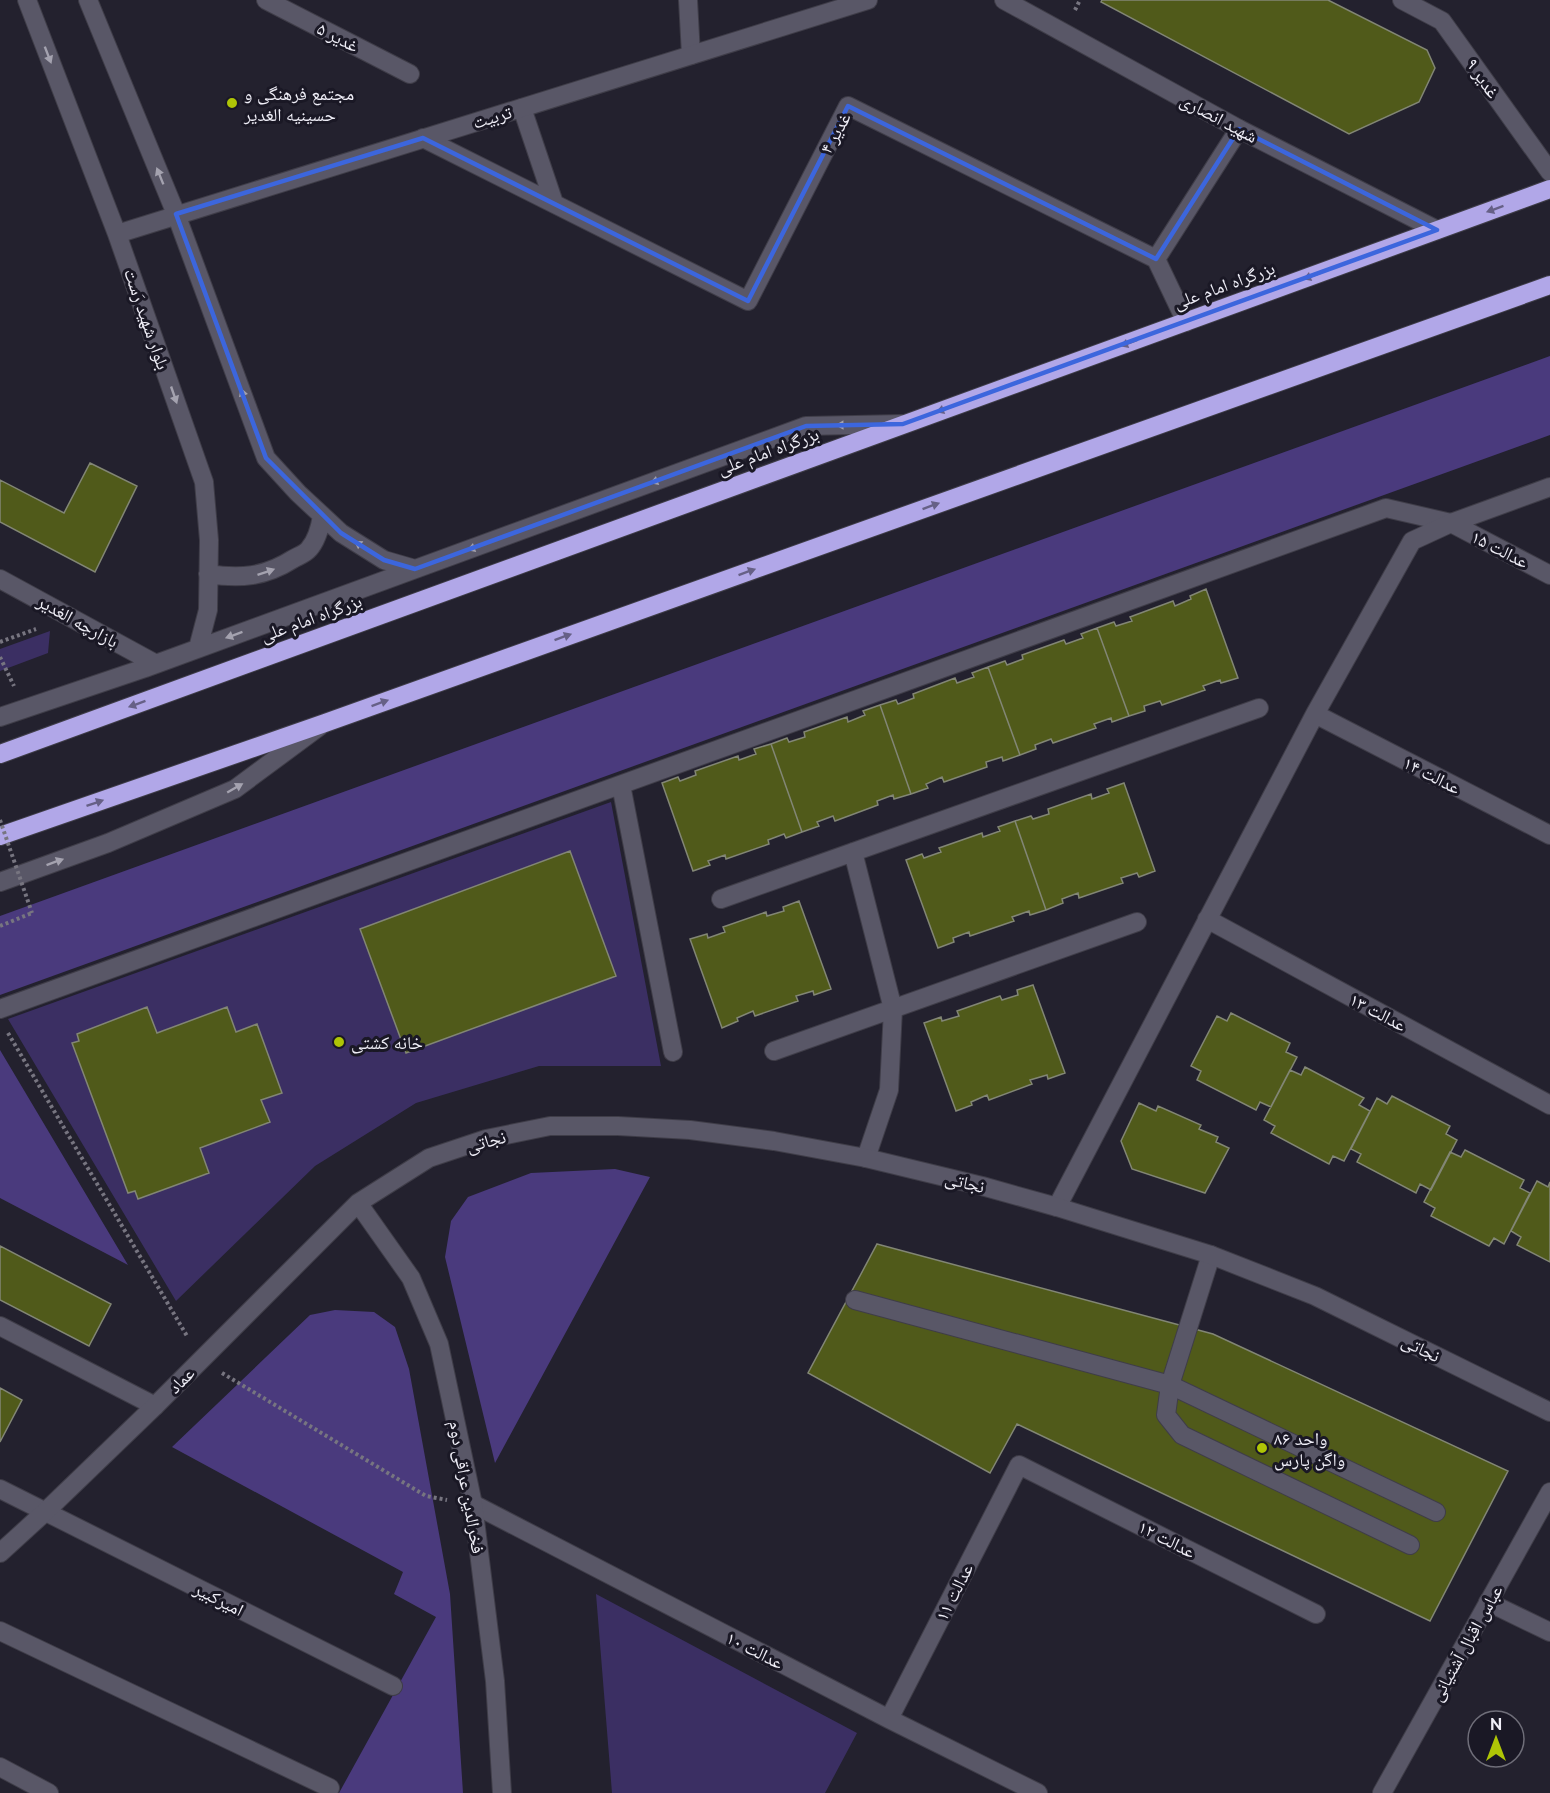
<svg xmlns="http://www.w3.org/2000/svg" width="1550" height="1793" font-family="Raleway,'Noto Naskh Arabic',sans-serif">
<rect width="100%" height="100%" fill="#23212e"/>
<path fill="#3b2f63" d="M50,631L48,653L0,671V649Z
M611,802L661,1066H539L416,1103L315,1166L176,1301L8,1019Z
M596,1594L857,1733L825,1793H612Z"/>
<path fill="#4a3a7d" d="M1550,356V435L0,995V916Z
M0,1050L128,1265L0,1198Z
M615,1169L650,1177L495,1463L445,1257L451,1221L468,1197L531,1173Z
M335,1310L374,1312L395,1327L409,1369L450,1594L463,1793H339L436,1617L394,1594L403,1572L172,1447L310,1315Z"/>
<path fill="#505a1a" stroke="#828675" stroke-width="1.5" d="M1102,0H1328L1427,50L1435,68L1419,102L1349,134L1101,2Z
M90,463L137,486L95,572L0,522V480L64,513Z
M1206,589L1238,678L1221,683L1220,680L1203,686L1205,690L1162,705L1160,701L1144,706L1145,711L1129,716L1097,628L1114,622L1116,626L1132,621L1130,617L1173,601L1175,606L1191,599L1190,596Z
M1097,628L1129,716L1112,722L1111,718L1094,724L1096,728L1053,743L1051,739L1035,745L1036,749L1020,755L988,667L1005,661L1007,665L1023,659L1022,655L1064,640L1066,644L1083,638L1081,634Z
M988,667L1020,755L1003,761L1002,757L986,762L987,767L944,782L942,777L926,784L928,788L911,794L880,705L896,700L898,704L914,698L913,694L955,678L957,683L974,677L972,673Z
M880,705L911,794L894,799L893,795L877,801L878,805L835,821L833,816L817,822L819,826L802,832L771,744L787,738L789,742L805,737L804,732L847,717L848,722L865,715L863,711Z
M771,744L802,832L786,838L784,834L768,840L769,844L726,859L725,855L708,861L710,865L693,871L662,783L678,777L680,781L696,775L695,771L738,756L739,760L756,754L754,749Z
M1124,783L1155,871L1139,877L1137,873L1121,878L1123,883L1079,898L1078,893L1062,899L1063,903L1046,910L1015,821L1031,816L1033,819L1049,814L1048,809L1091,794L1092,799L1109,793L1107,789Z
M1015,821L1046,910L1030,915L1029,911L1012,917L1014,921L970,936L969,932L953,938L954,942L938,948L906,860L922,854L924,858L941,852L939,848L982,833L983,837L1000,831L998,827Z
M570,851L616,976L406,1053L360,929Z
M799,901L831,989L814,995L813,991L796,996L798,1001L755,1016L753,1011L737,1018L738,1021L722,1028L690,939L707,934L708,938L725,932L723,927L766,912L767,916L784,911L783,907Z
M1033,985L1065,1073L1048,1079L1047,1075L1030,1080L1032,1084L989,1100L987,1095L971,1102L972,1105L956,1111L924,1023L941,1017L942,1021L959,1016L957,1011L1000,996L1002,1000L1018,995L1017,990Z
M147,1007L157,1033L227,1007L236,1032L257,1024L282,1093L261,1100L270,1122L200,1148L209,1173L138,1199L135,1191L128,1193L72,1043L79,1041L77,1034Z
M1231,1013L1290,1043L1286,1052L1297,1057L1271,1107L1260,1102L1256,1110L1197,1080L1201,1071L1191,1066L1217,1016L1227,1021Z
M1305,1067L1364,1098L1359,1105L1370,1111L1344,1161L1333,1156L1329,1164L1271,1133L1275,1126L1264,1120L1290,1070L1301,1075Z
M1392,1096L1450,1126L1446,1134L1457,1140L1431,1190L1420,1184L1416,1193L1357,1162L1361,1154L1351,1149L1377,1098L1387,1104Z
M1139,1103L1156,1111L1158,1106L1201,1125L1199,1129L1218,1137L1216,1142L1229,1148L1205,1193L1132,1169L1121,1141Z
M1465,1150L1524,1180L1520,1188L1530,1193L1504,1244L1494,1238L1489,1246L1431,1216L1435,1208L1424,1202L1450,1152L1461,1157Z
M1537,1181L1548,1187L1550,1182V1262L1517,1245L1521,1237L1511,1231Z
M877,1244L1213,1334L1508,1471L1430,1621L1017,1424L990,1473L808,1373Z
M0,1246L111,1304L89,1346L0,1300Z
M0,1388L22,1400L0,1442Z"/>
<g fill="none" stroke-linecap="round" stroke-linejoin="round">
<g stroke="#3f3d48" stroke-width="20">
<path id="lane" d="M621,785L673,1052
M0,1009L1386,508L1451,523"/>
</g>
<g stroke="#3f3d48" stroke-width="20">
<path id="street" d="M266,0L410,74
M688,0L691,55
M1402,0L1442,21L1550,172
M522,108L554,203
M423,138L748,301L848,106L1156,259L1186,322
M1156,259L1239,129
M1451,523L1550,575
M1315,714L1550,835
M853,852L893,1009L889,1090L866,1158
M721,899L1259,708
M1207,919L1550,1105
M774,1051L1137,922
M1057,1207L1315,714L1412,541L1451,523L1550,487
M1211,1255L1170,1385L1166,1415L1182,1435L1410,1545
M855,1300L1170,1385L1436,1512
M0,1326L155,1406
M0,1489L393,1686
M473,1504L889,1719L1038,1793
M1488,1602L1550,1632
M0,1631L330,1788
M889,1719L1019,1465L1316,1614
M0,1767L49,1793"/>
</g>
<g stroke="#3f3d48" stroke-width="20">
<path id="secondary" d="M27,0L117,234L204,482L209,540L208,610L198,648
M88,0L176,214L266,458L298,493L341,533L384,560L415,569
M1004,0L1239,129L1437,230
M117,234L868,0
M208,574C240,579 265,577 293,559C298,556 305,554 309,549C317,540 320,528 322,516
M0,579L156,664
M0,717L145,668L806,426L902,424
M0,882L108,843L235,789L320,726
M358,1203L411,1278L439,1344L473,1504L495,1681L502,1793
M0,1553L45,1512L155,1406L358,1203L429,1158L486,1139L550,1126H618L690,1130L774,1141L866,1158L982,1186L1057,1207L1211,1255L1315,1296L1550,1412
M1382,1793L1550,1492"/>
</g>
<g stroke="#3f3d48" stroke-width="20">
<path id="highway" d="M0,754L1550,189
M0,836L325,723L1550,285"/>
</g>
<path stroke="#777580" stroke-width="4" stroke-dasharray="3 3" stroke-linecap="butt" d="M1075,10L1080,0
M0,642L36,629
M0,657L14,686
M0,926L32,913
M8,1033L187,1336
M222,1373L426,1496L447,1500"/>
<use href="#lane" stroke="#595767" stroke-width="18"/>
<use href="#street" stroke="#595767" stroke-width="18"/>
<use href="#secondary" stroke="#595767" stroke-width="18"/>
<use href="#highway" stroke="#b1a7e8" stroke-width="18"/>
<path stroke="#777580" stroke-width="4" stroke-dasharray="3 3" stroke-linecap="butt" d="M0,820L32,913"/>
</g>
<defs><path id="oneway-solid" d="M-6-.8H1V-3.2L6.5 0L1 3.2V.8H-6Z" transform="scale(1.5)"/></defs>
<g fill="#a4a2af">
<use href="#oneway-solid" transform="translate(48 55) rotate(69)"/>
<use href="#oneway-solid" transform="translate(160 176) rotate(-112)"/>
<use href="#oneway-solid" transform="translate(174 395) rotate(71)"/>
<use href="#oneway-solid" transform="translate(244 397) rotate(-110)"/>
<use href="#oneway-solid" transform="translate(845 425) rotate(179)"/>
<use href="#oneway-solid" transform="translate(659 480) rotate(160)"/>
<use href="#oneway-solid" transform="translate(362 546) rotate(-147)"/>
<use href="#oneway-solid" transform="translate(476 547) rotate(160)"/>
<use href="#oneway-solid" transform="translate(266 572) rotate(-19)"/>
<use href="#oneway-solid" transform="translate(234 635) rotate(160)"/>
<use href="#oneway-solid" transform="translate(235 788) rotate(-30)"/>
<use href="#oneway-solid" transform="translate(55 862) rotate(-20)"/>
</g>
<g fill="#666086">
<use href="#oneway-solid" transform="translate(1495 209) rotate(160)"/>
<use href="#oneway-solid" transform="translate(1312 276) rotate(160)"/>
<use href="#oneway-solid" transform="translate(1129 343) rotate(160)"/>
<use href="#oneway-solid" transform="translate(945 409) rotate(160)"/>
<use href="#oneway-solid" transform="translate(931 506) rotate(-20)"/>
<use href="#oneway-solid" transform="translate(747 572) rotate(-20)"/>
<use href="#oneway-solid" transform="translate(563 637) rotate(-20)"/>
<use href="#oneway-solid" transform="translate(380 703) rotate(-20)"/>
<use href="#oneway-solid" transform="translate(137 704) rotate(160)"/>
<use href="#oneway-solid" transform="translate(95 803) rotate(-19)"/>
</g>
<path fill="none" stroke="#3c66dd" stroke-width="4.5" stroke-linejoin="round" d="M848,106L1156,259L1239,129L1437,230L903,424L806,426L415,569L384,560L341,533L266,458L176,214L423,138L748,301Z"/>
<g fill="#afc506" stroke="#1a1825" stroke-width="2">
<circle cx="232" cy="103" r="6"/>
<circle cx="339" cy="1042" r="6"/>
<circle cx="1262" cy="1448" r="6"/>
</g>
<g text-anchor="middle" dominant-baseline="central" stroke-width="6" stroke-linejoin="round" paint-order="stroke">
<g font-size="18" fill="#efeef7" stroke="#1a1825">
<text transform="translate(338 37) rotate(27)">غدیر ۵</text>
<text transform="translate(1483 78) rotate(55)">غدیر ۹</text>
<text transform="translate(492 117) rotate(-17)">تربیت</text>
<text transform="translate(1219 118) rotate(28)">شهید انصاری</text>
<text transform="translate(835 133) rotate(-61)">غدیر ۴</text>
<text transform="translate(1224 285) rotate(-20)">بزرگراه امام علی</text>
<text transform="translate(147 319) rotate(71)">بلوار شهید رَست</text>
<text transform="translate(768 451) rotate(-20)">بزرگراه امام علی</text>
<text transform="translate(1500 549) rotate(27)">عدالت ۱۵</text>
<text transform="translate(311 618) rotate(-20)">بزرگراه امام علی</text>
<text transform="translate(78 621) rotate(29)">بازارچه الغدیر</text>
<text transform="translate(1432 775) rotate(27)">عدالت ۱۴</text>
<text transform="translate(1378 1012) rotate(28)">عدالت ۱۳</text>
<text transform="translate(486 1141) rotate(-15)">نجاتی</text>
<text transform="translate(965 1182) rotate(14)">نجاتی</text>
<text transform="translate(1421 1348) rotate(26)">نجاتی</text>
<text transform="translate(181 1380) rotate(-45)">عماد</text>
<text transform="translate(467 1487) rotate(80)">فخرالدین عراقی دوم</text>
<text transform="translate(1167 1539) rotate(27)">عدالت ۱۲</text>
<text transform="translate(954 1592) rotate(-63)">عدالت ۱۱</text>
<text transform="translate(219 1599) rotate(27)">امیرکبیر</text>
<text transform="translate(1466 1643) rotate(-61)">عباس اقبال آشتیانی</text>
<text transform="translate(755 1650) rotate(27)">عدالت ۱۰</text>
</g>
<g font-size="18" fill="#efeef7" stroke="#1a1825" text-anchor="start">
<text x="244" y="93">مجتمع فرهنگی و<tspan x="244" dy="21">حسینیه الغدیر</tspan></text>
<text x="351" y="1042">خانه کشتی</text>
<text x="1274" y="1438">۸۶ واحد<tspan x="1274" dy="21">واگن پارس</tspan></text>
</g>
</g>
<g transform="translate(1496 1739)"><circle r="28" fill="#1a1825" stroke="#6f6e79" stroke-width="1.5"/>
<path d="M0-4.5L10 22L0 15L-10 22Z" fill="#afc506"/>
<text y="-9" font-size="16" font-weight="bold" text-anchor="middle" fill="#efeef7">N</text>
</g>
</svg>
